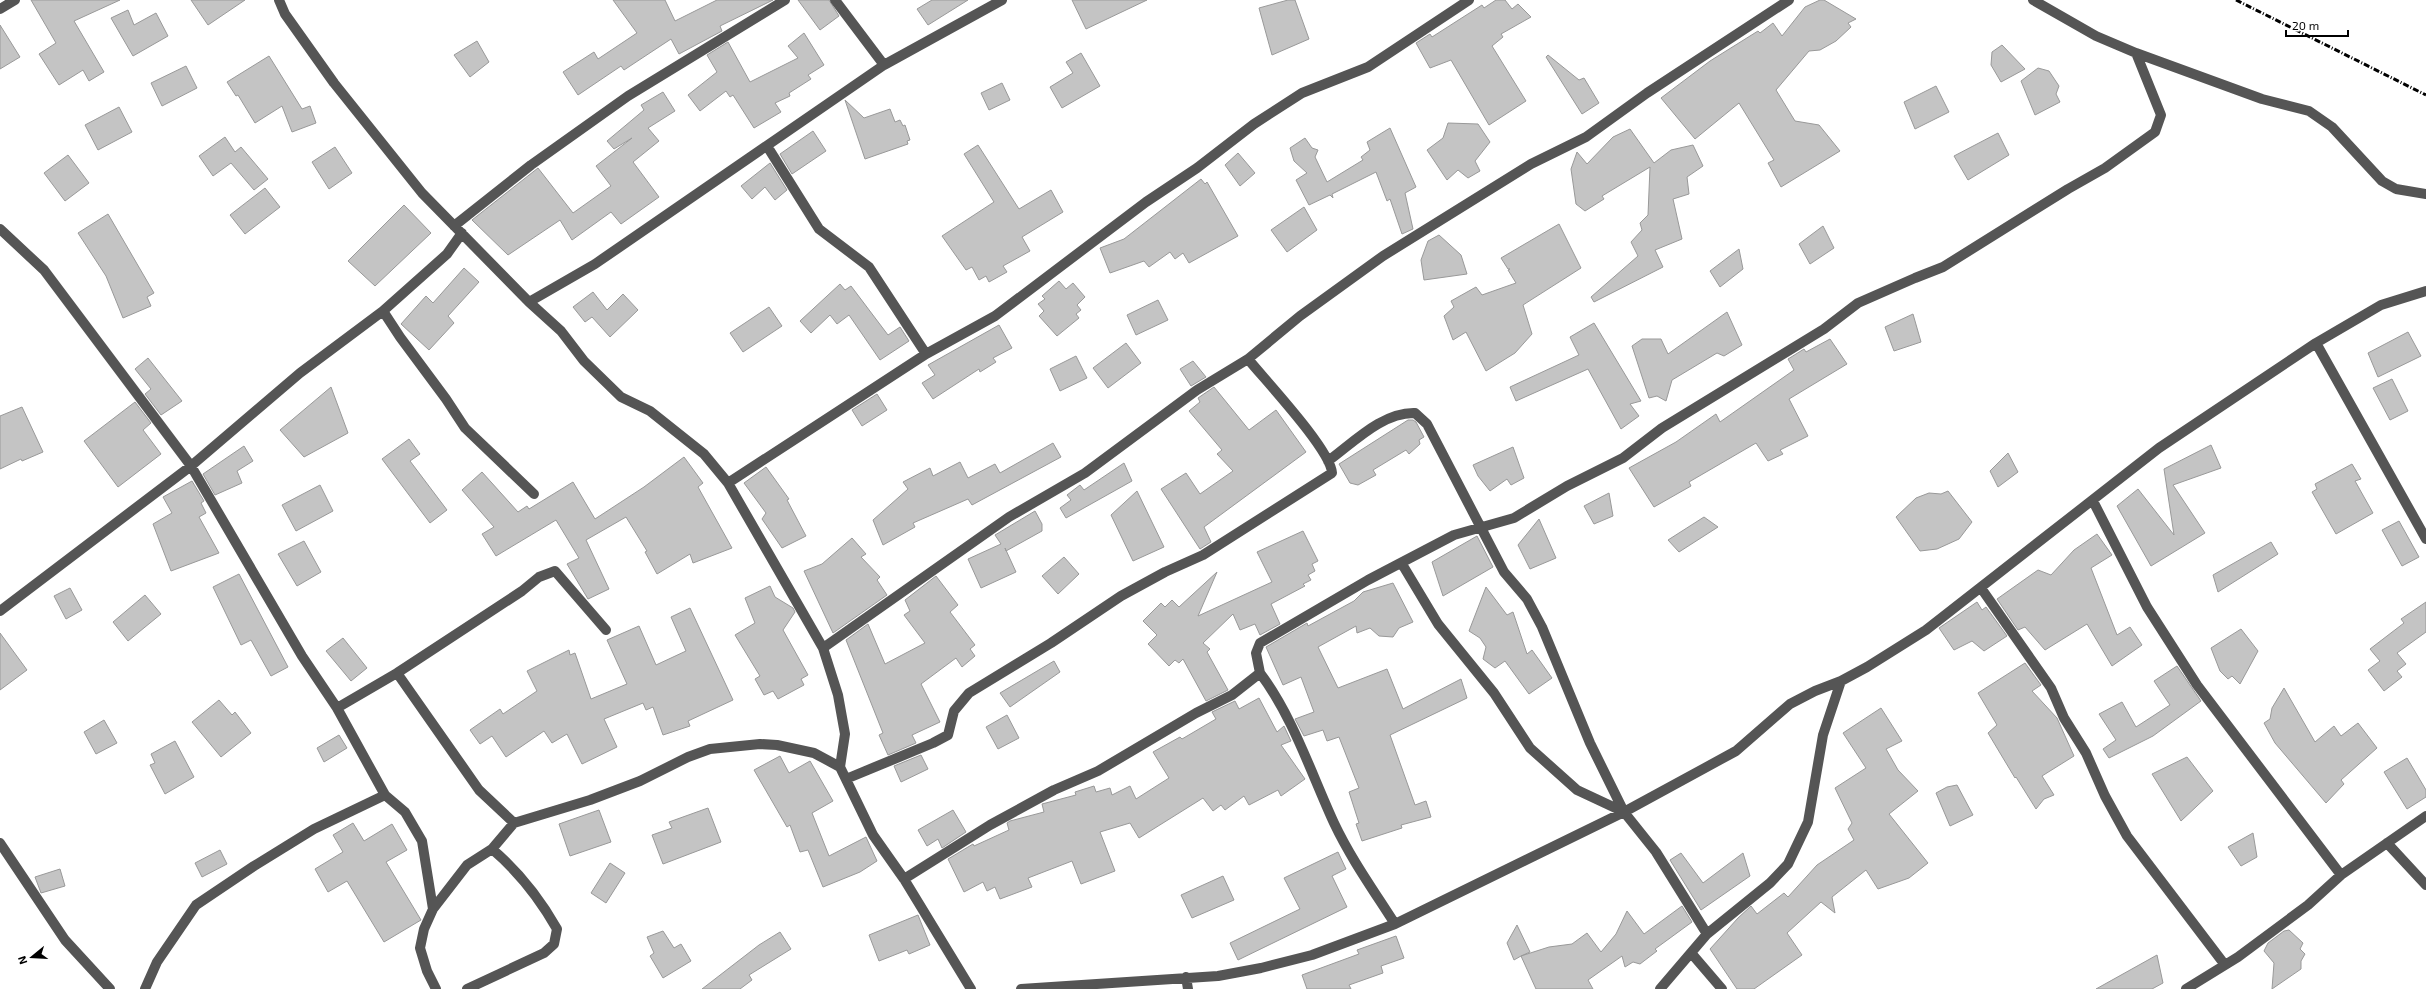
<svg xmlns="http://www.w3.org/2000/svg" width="2426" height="989" font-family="'Exo 2',sans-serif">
<rect width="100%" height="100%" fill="#fff"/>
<path fill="#c4c4c4" stroke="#999" d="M31,0H120L74,21L104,72L89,81L83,70L59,85L39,54L56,43Z
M191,0H245L208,25Z
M613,0H665L675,21L717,0H773L720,26L722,31L679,54L671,39L624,70L621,66L578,95L563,72L594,52L598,59L637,33Z
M798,0H829L839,16L820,30Z
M932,0H968L928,25L917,9Z
M1072,0H1147L1086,29Z
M1288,0H1295L1309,39L1272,55L1259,8Z
M1496,0H1505L1512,9L1518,4L1531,17L1501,34L1503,37L1492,46L1526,101L1489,125L1451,60L1430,68L1416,43L1430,34L1432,37L1482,5L1484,8Z
M1820,0H1824L1856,19L1848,23L1851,27L1836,41L1820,50L1809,51L1776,90L1795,121L1819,125L1840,151L1781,187L1768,163L1774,160L1739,103L1695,139L1661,98L1710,61L1758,31L1760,33L1773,23L1782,36L1805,7Z
M128,10L134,25L156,13L168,36L133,56L111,18Z
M0,25L20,57L0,69Z
M804,33L824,65L808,75L811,79L789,93L790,96L775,103L781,112L754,128L733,95L730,97L726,91L700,111L688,95L717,72L707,55L728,42L750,82L798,58L788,46Z
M477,41L489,62L470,77L454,55Z
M2002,45L2025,69L2001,82L1991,65L1992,52Z
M1081,53L1100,86L1062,108L1050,87L1073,73L1066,62Z
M1548,55L1579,80L1584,78L1599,103L1582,114L1546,57Z
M269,56L302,109L310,106L316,123L292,132L282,106L255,123L238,95L236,96L227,82Z
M186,66L197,88L162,106L151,83Z
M2038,68L2049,71L2059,86L2056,94L2060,102L2035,115L2021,81Z
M1002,83L1010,100L989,110L981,93Z
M1936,86L1949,112L1915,129L1904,102Z
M663,92L675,111L648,128L659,141L633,162L659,197L621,224L611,212L572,240L560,220L508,255L472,220L538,168L573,213L611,186L596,166L632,138L614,149L607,141L644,110L641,105Z
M845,100L864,118L890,109L895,122L900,120L903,126L905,125L910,140L907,141L908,144L865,159Z
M119,107L132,132L98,150L85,125Z
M1448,123L1478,124L1490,142L1475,161L1480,171L1468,178L1458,170L1447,180L1427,150L1443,138Z
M1390,128L1416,187L1405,193L1413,229L1402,234L1390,199L1387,201L1376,172L1332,194L1333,198L1330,195L1309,205L1296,180L1307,173L1294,161L1290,148L1305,138L1312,148L1318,150L1315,157L1327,182L1363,160L1361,157L1370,150L1367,142Z
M1630,129L1654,163L1671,150L1693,145L1703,166L1687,177L1689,194L1673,199L1682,239L1655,250L1663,267L1594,302L1591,297L1638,256L1631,242L1642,230L1640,223L1648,215L1650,167L1602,196L1604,199L1585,211L1576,204L1571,169L1577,152L1587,164L1613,137Z
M813,131L826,151L792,174L780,154Z
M1998,133L2009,155L1968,180L1954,156Z
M225,137L235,152L241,147L268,179L254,190L231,163L213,176L199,156Z
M978,145L1019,209L1051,190L1063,212L1022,237L1030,251L1003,266L1007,272L989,282L986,276L979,280L972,267L966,270L942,236L994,202L964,154Z
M335,147L352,173L329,189L312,162Z
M1238,153L1255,173L1240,186L1225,165Z
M68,155L89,183L65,201L44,173Z
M770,163L787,190L775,200L765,187L752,199L741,186Z
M1201,179L1205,184L1207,182L1238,236L1189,263L1183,253L1175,259L1170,252L1149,267L1144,261L1110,273L1100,248L1124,239Z
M265,188L280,207L245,234L230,215Z
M404,205L431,233L375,286L348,261Z
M1304,207L1317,230L1287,252L1271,230Z
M108,214L154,293L147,297L151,306L123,318L106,276L78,233Z
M1559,224L1581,268L1523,305L1532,334L1515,353L1486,371L1466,332L1453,340L1444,316L1454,307L1451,301L1476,287L1482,295L1516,283L1508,270L1510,269H1508L1501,258Z
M1823,226L1834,248L1810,264L1799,244Z
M1439,235L1461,255L1467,274L1424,280L1421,260L1428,241Z
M1739,249L1743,269L1720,287L1710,271Z
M464,268L479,282L448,316L454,323L429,350L401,324L426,296L433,303Z
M1059,281L1066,289L1073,283L1085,297L1077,305L1081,310L1076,314L1079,318L1057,336L1039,316L1044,311L1038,304L1045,299L1042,296Z
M840,284L845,290L851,286L888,335L900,327L909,341L880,360L849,315L837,324L830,315L811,333L800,321Z
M593,292L607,310L623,294L638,310L610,337L592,317L585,322L573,307Z
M1158,300L1168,320L1136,335L1127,315Z
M769,307L782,326L743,352L730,333Z
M1727,312L1742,345L1724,356L1717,353L1672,380L1666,401L1657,396L1649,398L1632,346L1642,339H1661L1668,354Z
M1913,314L1921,342L1894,351L1885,327Z
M1594,323L1641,401L1630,404L1639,416L1621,429L1588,369L1516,401L1510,387L1579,355L1570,337Z
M999,325L1012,348L993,358L996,362L980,372L979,369L933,399L922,383L935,375L928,365Z
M2408,332L2421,356L2378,377L2368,353Z
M1830,339L1847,364L1789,399L1808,436L1780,450L1783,454L1768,461L1756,443L1689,482L1691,486L1654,507L1629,468L1676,442L1716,414L1720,422L1794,370L1788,359L1804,349L1806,352Z
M1126,343L1141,363L1108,388L1093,368Z
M1076,356L1087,378L1060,391L1050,369Z
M148,358L182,401L161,415L145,394L151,389L135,369Z
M1193,361L1206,377L1191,386L1180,369Z
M2392,379L2408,411L2390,420L2373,388Z
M331,387L348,433L304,457L280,430Z
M1214,387L1249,430L1276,410L1306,452L1204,527L1211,542L1200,549L1161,489L1186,473L1200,494L1233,471L1217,454L1222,450L1189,411L1200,402L1198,398Z
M877,394L887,410L862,426L852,410Z
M135,402L151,423L143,430L161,454L118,487L84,441Z
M22,407L43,452L22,461L21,459L0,469V416Z
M1408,420H1413L1416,422L1424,437L1419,440L1420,444L1409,454L1406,450L1373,470L1376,475L1358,485L1350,483L1339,464Z
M409,439L420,454L410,461L447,510L430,523L382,459Z
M1053,443L1061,457L972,505L968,499L913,523L915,527L883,545L873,520L908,489L903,482L930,468L933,476L960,462L968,478L995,464L1000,473Z
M2211,445L2221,468L2173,485L2205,533L2151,566L2117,506L2138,489L2174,535L2164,469Z
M244,446L253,461L237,471L242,483L215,495L203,474Z
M1513,447L1524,478L1511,485L1507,479L1490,491L1478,476L1473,465Z
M2008,453L2018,472L1998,487L1990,471Z
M684,457L703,483L698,487L732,548L693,563L690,554L657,574L645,552L647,551L626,517L586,540L609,589L588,599L567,564L579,558L556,520L496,556L482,534L494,527L462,490L482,472L518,512L527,506L529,509L573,482L595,519L644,487Z
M1124,463L1132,481L1066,518L1060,508L1071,500L1067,495L1080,485L1084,490Z
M2352,464L2361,479L2355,481L2373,513L2336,534L2312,492L2317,489L2315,484Z
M766,467L789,499L787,500L806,536L782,548L762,519L766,513L744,483Z
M192,481L204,501L201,503L206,513L199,517L219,553L171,571L153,524L172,513L163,497Z
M320,485L333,511L296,531L282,505Z
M1137,491L1164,547L1133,561L1111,515Z
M1948,491L1972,522L1959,539L1937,549L1920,551L1896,517L1916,498L1929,493L1941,494Z
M1609,493L1613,516L1594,524L1584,506Z
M1035,511L1042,524V531L1006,551L1005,548L1016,572L981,588L968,559L1001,544L995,535Z
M1704,517L1718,527L1679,552L1668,540Z
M1539,519L1556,558L1530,569L1518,545Z
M2399,521L2419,557L2402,566L2382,530Z
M1303,531L1318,561L1312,564L1315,571L1308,575L1311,580L1303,584L1305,586L1271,604L1280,624L1260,635L1255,624L1240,630L1233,614L1203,643L1210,649L1207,652L1228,690L1206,701L1183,659L1179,663L1175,660L1169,666L1148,644L1157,635L1143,621L1161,603L1165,607L1172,600L1179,607L1217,572L1198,616L1272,582L1257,552Z
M2097,534L2112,555L2091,568L2117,635L2130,627L2142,645L2112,666L2087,624L2045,650L2025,627L2018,630L1997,599L2038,570L2051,575L2074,550Z
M1477,536L1493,567L1443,596L1432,562Z
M852,538L866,554L861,557L880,577L877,580L887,595L833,633L804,571L822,564Z
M304,541L321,572L297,586L278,554Z
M2271,542L2278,554L2218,592L2213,575Z
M1064,557L1079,574L1058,594L1042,576Z
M239,574L288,667L271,676L251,640L241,645L213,587Z
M936,576L958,605L950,612L975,645L970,649L975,656L962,667L956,658L921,684L940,722L912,735L916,743L888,755L879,735L883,733L846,640L868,624L885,664L925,643L904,615L910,611L905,600Z
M1393,583L1413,622L1399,628L1393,637L1379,636L1370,628L1357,633L1356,626L1318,647L1338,688L1387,669L1403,709L1461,679L1467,698L1390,735L1415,805L1426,801L1431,817L1401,825L1402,828L1362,841L1356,824L1359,823L1349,792L1359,788L1339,737L1327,741L1323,730L1304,736L1295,719L1314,712L1301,677L1283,685L1266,647L1307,623L1308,626L1354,601L1363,592Z
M770,586L775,597L793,608L795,612L783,630L808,675L801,679L804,685L778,699L773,691L764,695L755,679L760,676L735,635L755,623L745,598Z
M1486,587L1507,615L1513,612L1527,654L1532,650L1552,678L1529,694L1505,661L1495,668L1483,659L1486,647L1480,638L1469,631Z
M70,588L82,610L66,619L54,596Z
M145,595L161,614L128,641L113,622Z
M1977,602L1982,610L1986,607L2007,636L1984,651L1972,641L1954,650L1939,628Z
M2426,602V632L2397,653L2406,664L2397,671L2402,677L2384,691L2368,670L2380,661L2370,649L2404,623L2401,619Z
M690,608L733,700L688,721L690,726L663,735L653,707L646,710L643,703L604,719L617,747L582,764L567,734L552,743L544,731L506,757L492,736L480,744L470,730L500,709L503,714L537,691L527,671L569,650L570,655L575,653L591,699L627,684L607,640L639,626L656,665L686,651L671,617Z
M2241,629L2258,651L2240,684L2232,676L2228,679L2220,671L2211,648Z
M0,633L27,670L0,690Z
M343,638L367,668L351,681L326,651Z
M1054,661L1060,672L1010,707L1000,693Z
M2025,663L2041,685L2032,691L2057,718L2074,756L2042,776L2054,795L2044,799L2036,809L2016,777L2015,778L1988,733L1997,725L1978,693Z
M2177,666L2201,701L2153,736L2109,758L2103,749L2116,740L2099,714L2122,702L2136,727L2170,705L2154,681Z
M2284,688L2315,742L2334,726L2341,736L2358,723L2377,748L2341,780L2344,784L2326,803L2275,743L2264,723L2270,719L2272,708Z
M1259,698L1277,732L1284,726L1291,741L1281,745L1305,779L1281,796L1278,790L1249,805L1244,796L1225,810L1221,805L1213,811L1203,798L1139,838L1130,823L1100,832L1115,871L1081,884L1072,861L1028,878L1032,887L1000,899L995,887L987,891L983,882L964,892L948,859L973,844L974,846L1009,830L1007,823L1010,821L1044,812L1042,804L1076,795L1075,792L1094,786L1096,792L1110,788L1112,795L1130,786L1136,799L1169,778L1153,752L1180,737L1182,739L1216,719L1212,712L1235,701L1239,709Z
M219,700L232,715L235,712L251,733L221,757L192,722Z
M1881,708L1902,741L1886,749L1898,770L1918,791L1889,814L1928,863L1909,878L1878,889L1866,870L1832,897L1835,913L1821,902L1787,933L1802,955L1754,989H1737L1710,949L1738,918L1751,906L1757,914L1784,893L1788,897L1817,865L1854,840L1848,829L1852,823L1835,788L1866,768L1843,733Z
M1007,715L1019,738L998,749L986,727Z
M104,720L117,743L96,754L84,732Z
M339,735L347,748L324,762L317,748Z
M175,741L194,777L165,794L150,765L155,763L151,754Z
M921,755L928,769L901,782L894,766Z
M780,756L789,773L810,761L833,801L812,813L829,856L866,837L877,861L860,872L823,887L808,850L800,852L790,825L787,827L754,770Z
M2187,757L2213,791L2181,821L2152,774Z
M2407,758L2426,790V797L2407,809L2384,772Z
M1957,785L1973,815L1950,826L1936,793L1947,787Z
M708,808L721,842L663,864L652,835L672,828L669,822Z
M599,810L611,842L570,856L559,824Z
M953,810L966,832L942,848L938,839L927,846L918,830Z
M353,823L364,841L392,824L407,850L386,862L421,920L384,942L347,881L328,892L315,869L343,852L333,835Z
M2253,833L2257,857L2241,866L2228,847Z
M220,850L227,864L202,877L195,863Z
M1338,852L1346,869L1332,876L1347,907L1238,960L1230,943L1300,909L1284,878Z
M1681,853L1703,883L1743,853L1750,876L1701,910L1670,860Z
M610,863L625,873L606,903L591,893Z
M60,869L65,886L41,893L35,877Z
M1223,876L1234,900L1192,918L1181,895Z
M1682,906L1692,922L1655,949L1657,951L1640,964L1633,962L1625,967L1622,956L1588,980L1593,989H1536L1521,956L1514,960L1507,943L1517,925L1530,952L1521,956L1549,947L1572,944L1587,933L1601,952L1616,934L1627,911L1644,934Z
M918,915L930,945L909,954L907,950L879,961L869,935Z
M2289,930L2303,943L2300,949L2305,954L2301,961V969L2272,989L2274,963L2264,951L2268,943L2284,931Z
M663,931L674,948L681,944L691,961L663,978L650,956L654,953L647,937Z
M780,932L791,949L749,975L752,980L740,989H702L759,945Z
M1396,936L1404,958L1381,966L1383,973L1349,985L1351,989H1307L1302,975L1359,954L1357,950Z
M2157,955L2163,983L2152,989H2096Z"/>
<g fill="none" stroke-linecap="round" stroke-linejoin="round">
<path stroke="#555" stroke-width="10" d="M279,0L285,14L334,83L422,193L529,302L561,331L584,361L621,397L650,411L704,454L728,483L823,648L838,695L845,734L840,767L873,835L904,879L971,989
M835,0L884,65
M2033,0L2096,36L2136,53L2262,99L2309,111L2332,127L2382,181L2396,189L2426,194
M0,9L15,0
M767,146L819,229L869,267L926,354
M454,226L531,165L628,96L785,0
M0,229L44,270L191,466L302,656L337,708L385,795L405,812L422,841L433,909L424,929L420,948L427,971L436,989
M529,302L595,264L884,65L1002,0
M383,311L400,337L446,399L465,428L534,494
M2316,343L2426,539
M1328,461C1353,443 1382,412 1415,413L1427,424L1504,572L1527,599L1542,627L1590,743L1624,812L1656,852L1707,934
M728,483L926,354L995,316L1146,202L1197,168L1254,124L1302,93L1368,67L1469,0
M2093,501L2147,607L2197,685L2341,875
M1402,564L1438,624L1494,693L1530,748L1577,790L1624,812
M1981,588L2051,688L2064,718L2086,753L2105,796L2127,836L2225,965
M0,611L191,466L300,373L383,311L447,254L462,233
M823,648L1009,517L1085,473L1197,390L1248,359L1300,316L1383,256L1531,164L1586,137L1647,93L1789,0
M397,673L479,790L514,823
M1260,673C1293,717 1311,773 1334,823C1351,859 1374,891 1395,924
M337,708L397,673L522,591L539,577L555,571L606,630
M846,779L933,743L948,735L954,711L969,693L1051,643L1121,596L1165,572L1203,555L1332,473C1331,450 1265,380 1248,359
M0,843L65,940L110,989
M2387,843L2426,885
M904,879L990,825L1054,790L1098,771L1196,713L1232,695L1260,673L1256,653L1260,643L1368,580L1454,535L1514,518L1567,486L1623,458L1662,428L1824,329L1858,303L1915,278L1943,267L2068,189L2105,168L2155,132L2161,115L2136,53
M433,909L467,865L492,849L514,823L590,800L640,781L688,757L710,749L760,744L777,745L814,753L840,767
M1692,954L1722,989
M1186,977L1188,989
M145,989L157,962L196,905L254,866L314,829L385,795
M467,989L544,953L554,944L557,929C540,899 519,872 492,849
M1021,989L1218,976L1261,968L1312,955L1395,924L1624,812L1736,751L1790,704L1815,691L1841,681L1867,667L1926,630L2159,448L2316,343L2381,305L2426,291
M1660,989L1707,934L1770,883L1788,864L1808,822L1823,735L1841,681
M2186,989L2238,957L2308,905L2341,875L2426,816"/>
<path stroke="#000" stroke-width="3" stroke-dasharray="6 2 1 2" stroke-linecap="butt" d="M2236,0L2426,95"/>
</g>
<g transform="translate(32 957) rotate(252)" stroke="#ffffff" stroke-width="3" paint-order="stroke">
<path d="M0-3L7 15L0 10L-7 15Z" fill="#000000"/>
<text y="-6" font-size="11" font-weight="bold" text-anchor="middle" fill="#000000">N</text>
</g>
<path d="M2286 30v6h62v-6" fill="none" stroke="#000000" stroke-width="2"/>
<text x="2292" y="30" font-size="12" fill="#000000" stroke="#ffffff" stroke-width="3" paint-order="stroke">20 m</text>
</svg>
